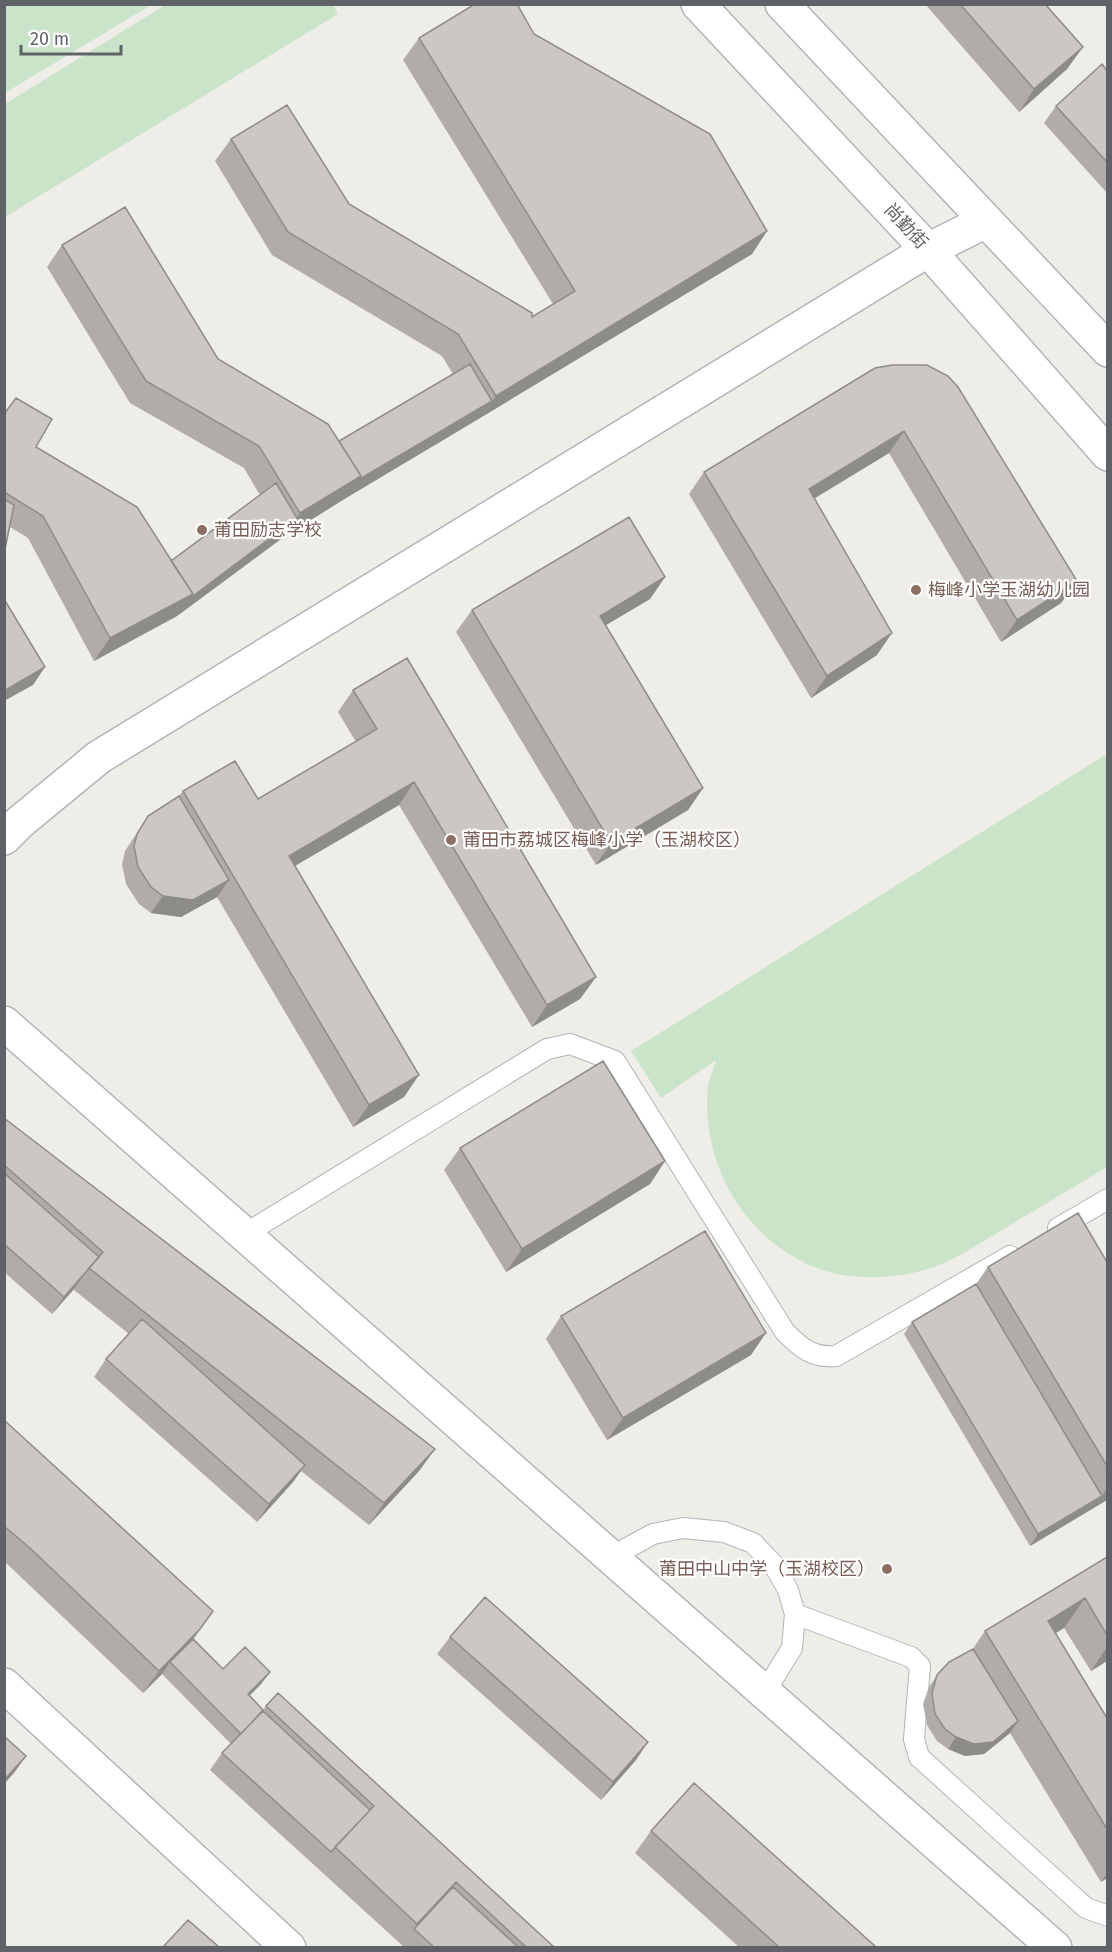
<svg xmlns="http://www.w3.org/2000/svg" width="1112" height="1952" font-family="'Fira Sans','Noto Sans SC',sans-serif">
<rect width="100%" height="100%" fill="#efede8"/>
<path fill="#c9e4c8" d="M5,4H151V5L5,93Z
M167,4L333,5L338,14L5,217V104Z
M1107,754V1167C1072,1188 1037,1209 1002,1230C975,1246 948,1265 917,1272C886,1279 847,1280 817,1268C745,1241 700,1163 708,1086C709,1078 714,1069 716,1060L661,1098L631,1051Z"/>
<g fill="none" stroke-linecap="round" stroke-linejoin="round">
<g stroke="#b3b4b8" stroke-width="22">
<path id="service" d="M1058,1228L1108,1199
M245,1234L547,1049L570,1044L615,1061L785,1332C801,1348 812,1358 836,1356L1010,1256
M611,1557L653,1534L683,1528L724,1532L753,1543L774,1565L788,1590L795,1614L792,1648L765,1692
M795,1614L911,1657L920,1666L914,1739L919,1757L1086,1908L1108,1916"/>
</g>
<g stroke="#b3b4b8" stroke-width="36">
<path id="minor" d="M4,838L20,822L99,757L928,250L986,221
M4,1023L1055,1948
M4,1685L289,1948"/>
</g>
<g stroke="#b3b4b8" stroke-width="36">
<path id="tertiary" d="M698,4L928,250L1108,454
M782,4L1108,350"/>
</g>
<use href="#service" stroke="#fff" stroke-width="20"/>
<use href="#minor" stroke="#fff" stroke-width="33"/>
<use href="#tertiary" stroke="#fff" stroke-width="33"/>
</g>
<path fill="#afaca9" d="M925,4H1045L1083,47L1067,69L1019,112Z
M534,34L767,231L752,254L480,418L346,498L285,536L177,616L94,661L28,538L10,527L4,554V414L36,447L171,561L260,495L244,468L130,403L47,267L62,245L218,359L339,441L453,374L442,356L272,255L215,161L231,139L349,204L532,317L553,304L403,60L419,38Z
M1107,71V193L1044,123L1056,106Z
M875,368L1077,581L1061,603L1001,642L889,453L814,499L877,655L811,698L689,494L704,472Z
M665,577L650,599L606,625L703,788L688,810L596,865L456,632L472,610Z
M353,690L596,977L580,999L532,1027L399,805L295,866L404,1097L353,1127L217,897L181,917L151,913L139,904L126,884L122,864L125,851L148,816L179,796L183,791L258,799L356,742L338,712Z
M4,1118L435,1449L419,1471L369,1525L301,1471L293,1482L257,1522L94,1377L106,1359L129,1334L74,1290V1289L52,1314L4,1272Z
M460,1148L665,1161L650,1184L506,1272L444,1170Z
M1107,1262V1500L1030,1546L904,1334L912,1322L976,1284L988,1267Z
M561,1316L751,1355L607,1440L546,1339Z
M4,1420L194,1639L223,1669L270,1672L261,1684L249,1696L263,1710L266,1706L554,1947H404L210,1770L222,1753L231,1744L162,1674L143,1693L4,1561Z
M1107,1557V1661L1091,1671L1064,1628L1055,1633L1107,1718V1878L1101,1882L1010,1733L984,1754L965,1756L948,1749L937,1741L927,1725L923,1704L929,1687L937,1675L972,1650L985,1631Z
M450,1637L636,1760L601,1800L437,1654Z
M651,1831L876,1947H739L635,1853Z"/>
<path fill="#8e8c89" d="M1083,47L1067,69L1019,112L1034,89Z
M767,231L752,254L480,418L496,396Z
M492,401L480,418L346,498L356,483L346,498L285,536L300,513L361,476Z
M904,431L889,453L793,511L809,489Z
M297,518L285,536L177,616L187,602L177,616L94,661L110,638Z
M665,577L650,599L584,638L600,616Z
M1077,581L1061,603L1001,642L1017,620Z
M892,633L877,655L811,698L827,676Z
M45,667L33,685L4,701V691Z
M414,782L399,805L274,878L289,856Z
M703,788L688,810L596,865L611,843Z
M229,880L217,897L181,917L151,913L163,896Z
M596,977L580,999L532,1027L547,1005Z
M419,1075L404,1097L353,1127L369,1105Z
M665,1161L650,1184L506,1272L522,1249Z
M87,1271L74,1289L52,1314L64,1297Z
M766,1333L751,1355L607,1440L623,1418Z
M435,1449L419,1471L369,1525L384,1503Z
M305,1465L293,1482L257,1522L269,1504Z
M1107,1488V1500L1030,1546L1038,1534L1102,1496Z
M1085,1598L1064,1628L1027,1651L1048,1621Z
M213,1611L185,1651L170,1662L162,1674L143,1693L159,1671Z
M1107,1647V1661L1091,1671Z
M270,1672L261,1684L239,1706L248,1694Z
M1018,1721L1010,1733L984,1754L965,1756L948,1749L956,1737Z
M648,1742L636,1760L601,1800L613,1782Z
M26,1756L14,1773L4,1784V1780Z
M1107,1873V1878L1101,1882Z"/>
<path fill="#cbc8c4" stroke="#8e8c89" stroke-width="1.5" d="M475,4H517L534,34L710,134L767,231L496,396L458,334L288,232L231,139L287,105L349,204L532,313V317L575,291L419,38Z
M960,4H1045L1083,47L1034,89Z
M1102,64L1107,71V162L1056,106Z
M125,207L218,359L328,424L361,476L300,513L259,446L146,381L62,245Z
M470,364L492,401L358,480L361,476L339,441Z
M892,365H927L948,376L958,387L1077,581L1017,620L904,431L809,489L892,633L827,676L704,472L875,368Z
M16,398L52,419L36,447L137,507L193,594L110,638L43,516L4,492V414Z
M276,483L297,518L189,599L193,594L171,561Z
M4,499L14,505L4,554Z
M629,517L665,577L600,616L703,788L611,843L472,610Z
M4,599L45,667L4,691Z
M407,658L596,977L547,1005L414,782L289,856L419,1075L369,1105L183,791L235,761L258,799L377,729L353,690Z
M179,796L229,880L193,900L163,896L151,887L138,867L134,846L137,834L148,816Z
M603,1061L665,1161L522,1249L460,1148Z
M4,1118L435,1449L384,1503L89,1268L103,1252L4,1165Z
M4,1173L99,1257L64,1297L4,1244Z
M1078,1213L1107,1262V1466L988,1267Z
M705,1231L766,1333L623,1418L561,1316Z
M976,1284L1102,1496L1038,1534L912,1322Z
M142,1319L305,1465L269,1504L106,1359Z
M4,1420L213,1611L200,1629L159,1671L31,1549L4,1526Z
M1107,1557V1635L1085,1598L1048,1621L1107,1718V1829L985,1631Z
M485,1597L648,1742L613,1782L450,1637Z
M193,1639L223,1669L245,1647L270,1672L248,1694L263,1710L241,1734L170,1662Z
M973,1649L1018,1721L993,1742L974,1744L956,1737L945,1729L935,1714L932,1693L937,1675L949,1662Z
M278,1693L554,1947H526L456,1882L417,1924L335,1847L374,1806L266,1706Z
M263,1711L370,1810L331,1852L222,1753Z
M4,1736L26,1756L4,1780Z
M694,1783L876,1947H779L651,1831Z
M453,1887L518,1947H434L414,1929Z
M188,1920L219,1947H163Z"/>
<g fill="#8d6e63" stroke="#fff" stroke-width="2">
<circle cx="202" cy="530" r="6"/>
<circle cx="916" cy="590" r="6"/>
<circle cx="451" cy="840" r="6"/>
<circle cx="887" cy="1569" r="6"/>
</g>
<g text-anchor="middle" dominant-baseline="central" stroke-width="4.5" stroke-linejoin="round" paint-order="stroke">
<g font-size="18" fill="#5f6266" stroke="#fff">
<text transform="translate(906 226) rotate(47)">尚勤街</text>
</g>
<g font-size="18" fill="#785e54" stroke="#fff" text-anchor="start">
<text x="214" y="530">莆田励志学校</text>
<text x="928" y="590">梅峰小学玉湖幼儿园</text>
<text x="463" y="840">莆田市荔城区梅峰小学（玉湖校区）</text>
<text x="875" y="1569" text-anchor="end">莆田中山中学（玉湖校区）</text>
</g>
</g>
<rect width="1112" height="1952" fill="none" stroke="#5f6266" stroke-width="12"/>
<path d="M21 45v9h100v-9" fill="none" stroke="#5f6266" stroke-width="3"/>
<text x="30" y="45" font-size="18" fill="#5f6266" stroke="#ffffff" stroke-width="4.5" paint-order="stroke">20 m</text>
</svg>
